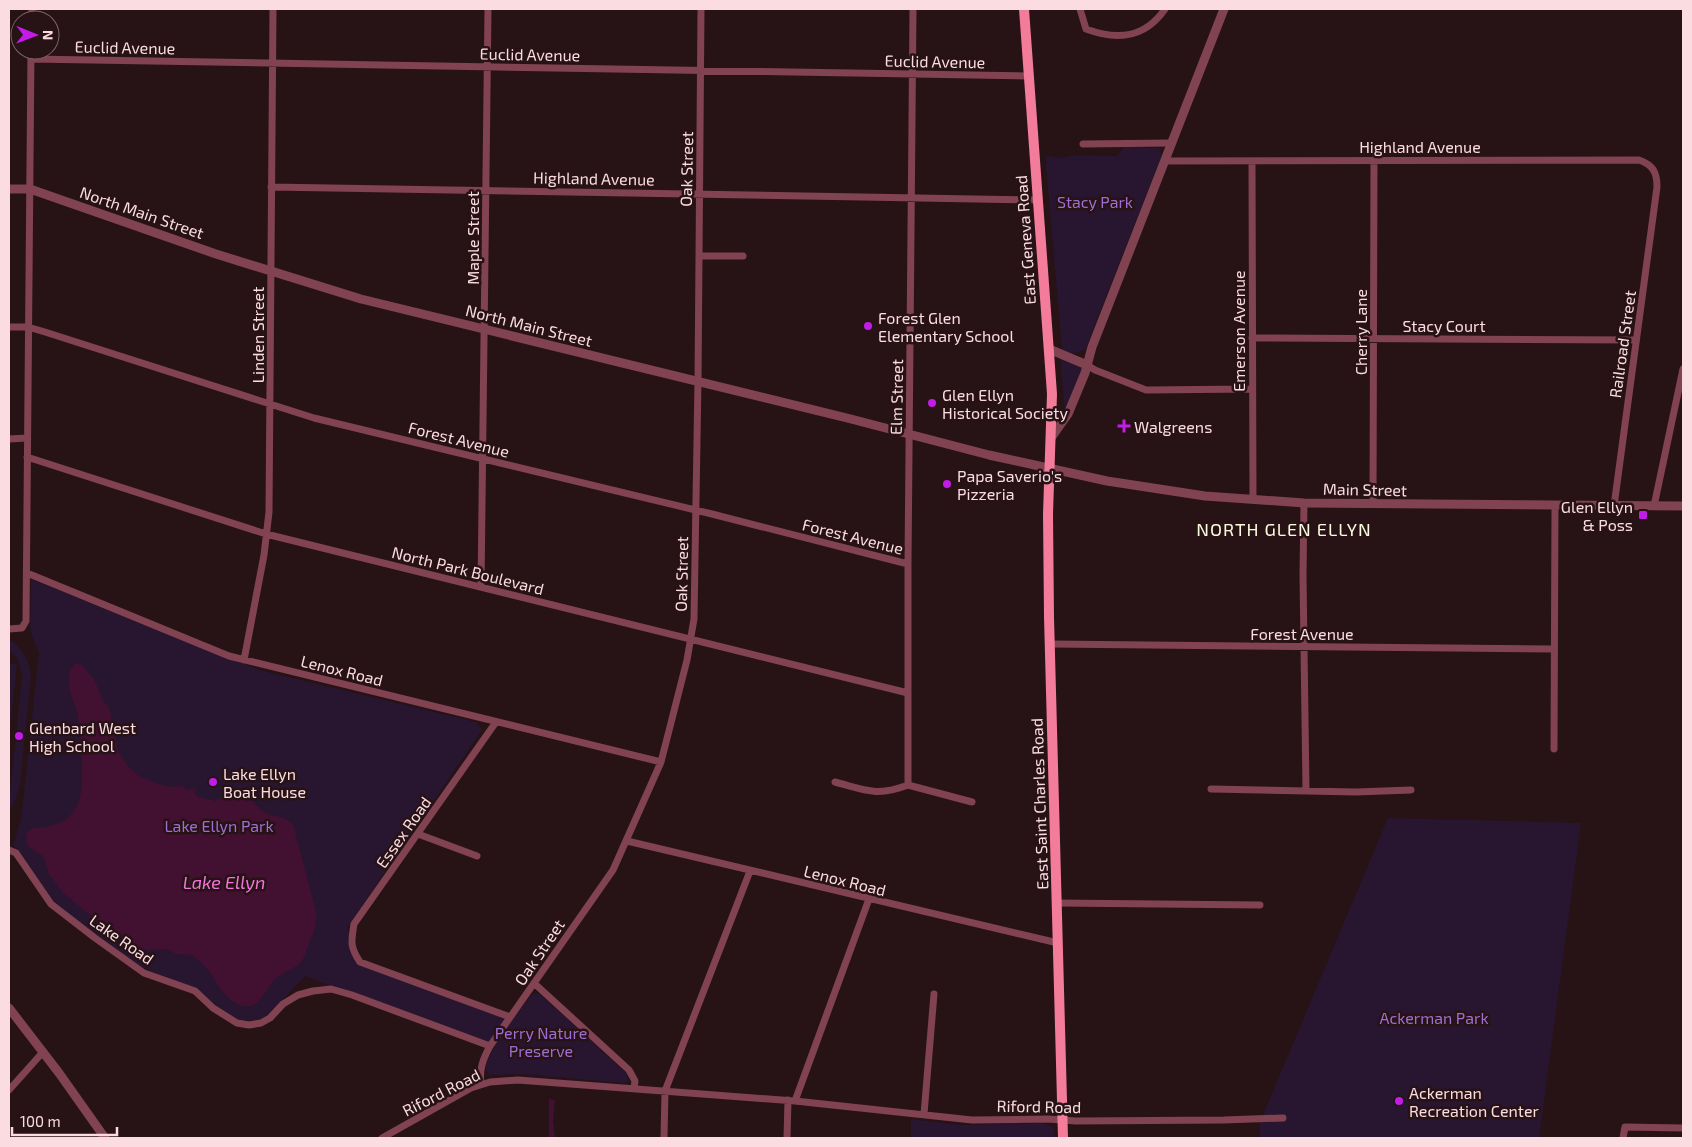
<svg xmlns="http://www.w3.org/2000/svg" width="1692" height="1147" font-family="'Exo 2',sans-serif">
<rect width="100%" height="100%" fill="#271215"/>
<path fill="#281630" d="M1124,147L1160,148L1161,157L1085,350L1071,354L1063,350L1062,347L1046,166V157L1049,156L1061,158L1075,155L1117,156Z
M1060,357L1082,368L1066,410H1065Z
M31,579L230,659L267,672L476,722L482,730L347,928L355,947L363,961L516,1016L531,995L535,993L540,994L627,1074L628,1081L624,1083L521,1074L489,1075C482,1066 489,1057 494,1049L305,976L269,1014L261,1019L243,1021L229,1014L193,989L139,966L74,918L53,901L19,851L13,845L21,820L39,653L30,631Z
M9,639C22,648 30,660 31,676L20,785L16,799L9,810V794L11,785L22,676L18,659L9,650Z
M9,663L17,664L9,737Z
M1388,818L1581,823L1539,1138H1260V1122Z
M911,1119L962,1125L1043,1123L1053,1127L1055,1138H911Z"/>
<path fill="#421030" d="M76,663L82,665L92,677L96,683L102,700L109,707L118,751L128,766L139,776L158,784L171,787L182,786L187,790L196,788L195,794L198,797L216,801L222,798L225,799L226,794L240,786C245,793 259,811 268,814C279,818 283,815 293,824L315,908C319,924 313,934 307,948C306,952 304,958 301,962C296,968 281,973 273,981C265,991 259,1009 243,1006C226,1002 218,983 209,971C204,965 198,960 192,955L176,954L167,949L143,950L104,926L63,893L49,874L44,857L28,846C26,840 25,832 31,829C36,827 44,828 50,826C73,821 82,803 82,781C82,763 81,734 78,716C76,705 69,695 69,683C68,676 70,668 76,663Z
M549,1099L555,1100L553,1122L555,1138H549Z"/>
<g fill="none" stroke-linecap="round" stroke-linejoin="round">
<path stroke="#814251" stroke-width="7" d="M1080,9L1086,29C1118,41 1145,38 1165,9
M32,20V9
M31,59L1028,76
M1083,144L1171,143
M1165,161L1639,160C1653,165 1657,172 1657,187L1614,506
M1252,161L1253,500
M271,187L1037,200
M699,256H743
M9,327H28L45,332L314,418L712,514L908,564
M1252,338L1636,340
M1087,365L1095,370L1146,390L1252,389
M9,439L27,438
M27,457L266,534L908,693
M1304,503L1303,575L1306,790
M1373,504L1374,160
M1654,506L1683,369
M27,573L229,656L661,762
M481,587L488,9
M9,629L22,628L26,621L31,50
M1050,644L1554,649
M244,660L264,555L269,512L273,9
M496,722L354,924C351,942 350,947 360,962L510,1017
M1554,749L1555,505
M835,782C865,790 877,797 908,785
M908,785V564L913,9
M908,785L972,802
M1211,789L1356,792L1411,790
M418,834L477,856
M627,841L1058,943
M9,850L16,853L51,904L95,938L144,973L195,991L213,1008L237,1023L249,1025L261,1023L270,1018L283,1004L298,995L313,991L331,989L352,995L490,1046
M1057,903L1260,905
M535,984L629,1070L635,1081L634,1088
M481,1084C479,1069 483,1059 490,1046L613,870L661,762L687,660L694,619L698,381L701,9
M9,1090L43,1052
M795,1101L869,899
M924,1114L934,994
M382,1138L471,1088L490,1082L518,1080L795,1101L972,1120L1048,1119L1076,1121L1224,1120L1283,1118
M664,1138L665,1091L750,871
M787,1138L788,1100
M1623,1138L1625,1127L1683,1128"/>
<path stroke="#814251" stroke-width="9" d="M9,189H30L216,254L361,299L851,419L989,455L1107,481L1205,496L1304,503L1683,506
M1049,349L1087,365
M1051,438L1068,414L1085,373L1092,347L1224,9
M9,1008L59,1073L105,1138"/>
<path stroke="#f27c9a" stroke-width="10" d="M1024,9L1052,394L1048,514L1049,617L1063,1138"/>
</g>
<g fill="#c31be8" stroke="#271215" stroke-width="2">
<circle cx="868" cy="326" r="5"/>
<circle cx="932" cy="403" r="5"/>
<path d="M1121.5 418.5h5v5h5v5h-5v5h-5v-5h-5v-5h5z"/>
<circle cx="947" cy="484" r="5"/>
<rect x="1638" y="510" width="10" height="10" rx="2.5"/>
<circle cx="19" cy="736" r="5"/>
<circle cx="213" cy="782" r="5"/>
<circle cx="1399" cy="1101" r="5"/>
</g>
<g text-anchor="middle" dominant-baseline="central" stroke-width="5" stroke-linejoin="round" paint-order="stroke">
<g font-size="16" fill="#fbdce1" stroke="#271215">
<text transform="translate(125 47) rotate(1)">Euclid Avenue</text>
<text transform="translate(530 54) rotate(1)">Euclid Avenue</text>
<text transform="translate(935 61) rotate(1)">Euclid Avenue</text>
<text x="1420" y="146">Highland Avenue</text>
<text transform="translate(686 169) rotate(-89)">Oak Street</text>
<text transform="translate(594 178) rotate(1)">Highland Avenue</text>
<text transform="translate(142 212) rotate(19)">North Main Street</text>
<text transform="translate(472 238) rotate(-90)">Maple Street</text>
<text transform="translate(1025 240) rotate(-94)">East Geneva Road</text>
<text transform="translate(529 325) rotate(14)">North Main Street</text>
<text x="1444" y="325">Stacy Court</text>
<text transform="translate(1238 331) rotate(-90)">Emerson Avenue</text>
<text transform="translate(1360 332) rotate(-90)">Cherry Lane</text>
<text transform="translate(257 335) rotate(-90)">Linden Street</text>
<text transform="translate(1622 344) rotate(-82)">Railroad Street</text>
<text transform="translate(896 397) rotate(-89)">Elm Street</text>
<text transform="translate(459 439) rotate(14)">Forest Avenue</text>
<text transform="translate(1365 489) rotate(1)">Main Street</text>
<text transform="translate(853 536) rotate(14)">Forest Avenue</text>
<text transform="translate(468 570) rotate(14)">North Park Boulevard</text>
<text transform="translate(681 574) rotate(-89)">Oak Street</text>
<text x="1302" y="633">Forest Avenue</text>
<text transform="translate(342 670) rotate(14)">Lenox Road</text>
<text transform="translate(1039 804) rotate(-92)">East Saint Charles Road</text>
<text transform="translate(403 832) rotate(-55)">Essex Road</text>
<text transform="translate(845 880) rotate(14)">Lenox Road</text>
<text transform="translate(122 939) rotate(35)">Lake Road</text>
<text transform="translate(539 952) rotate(-56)">Oak Street</text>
<text transform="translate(441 1092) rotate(-27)">Riford Road</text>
<text transform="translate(1039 1106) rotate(1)">Riford Road</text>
</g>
<g font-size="16" fill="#9f6ed5" stroke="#271215">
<text x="1095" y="201">Stacy Park</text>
<text x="219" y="825">Lake Ellyn Park</text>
<text x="1434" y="1017">Ackerman Park</text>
<text x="541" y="1032">Perry Nature<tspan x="541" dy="18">Preserve</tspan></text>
</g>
<g font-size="16" fill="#fbdce1" stroke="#271215" text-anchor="start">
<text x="878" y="317">Forest Glen<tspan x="878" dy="18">Elementary School</tspan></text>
<text x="942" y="394">Glen Ellyn<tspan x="942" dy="18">Historical Society</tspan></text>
<text x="1134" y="426">Walgreens</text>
<text x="957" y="475">Papa Saverio's<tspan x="957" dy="18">Pizzeria</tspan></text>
<text x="1633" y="506" text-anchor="end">Glen Ellyn<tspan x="1633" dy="18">&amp; Poss</tspan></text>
<text x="29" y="727">Glenbard West<tspan x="29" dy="18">High School</tspan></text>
<text x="223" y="773">Lake Ellyn<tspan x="223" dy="18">Boat House</tspan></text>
<text x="1409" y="1092">Ackerman<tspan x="1409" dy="18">Recreation Center</tspan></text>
</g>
<g font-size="18" letter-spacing="1" fill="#f9fcde" stroke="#271215">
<text x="1284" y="529">NORTH GLEN ELLYN</text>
</g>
<g font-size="18" font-style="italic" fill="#f174da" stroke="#271215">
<text x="224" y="882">Lake Ellyn</text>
</g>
</g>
<rect width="1692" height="1147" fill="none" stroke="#fbdce1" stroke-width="20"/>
<g transform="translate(35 35) rotate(91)"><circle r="24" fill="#271215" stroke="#7c6367"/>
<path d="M0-4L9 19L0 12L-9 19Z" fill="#c31be8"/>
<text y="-8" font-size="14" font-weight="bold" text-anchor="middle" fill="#fbdce1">N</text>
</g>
<path d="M12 1127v8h105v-8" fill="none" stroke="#fbdce1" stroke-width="2.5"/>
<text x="20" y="1127" font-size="15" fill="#fbdce1" stroke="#271215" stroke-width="4" paint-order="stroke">100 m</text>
</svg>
